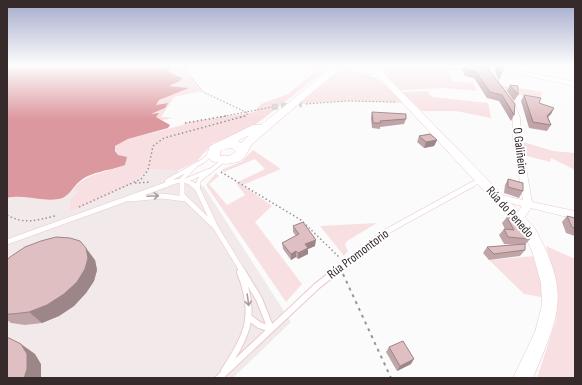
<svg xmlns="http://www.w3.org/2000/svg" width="582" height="385" font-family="'Sofia Sans Condensed',sans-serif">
<rect width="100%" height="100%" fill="#fbfbfb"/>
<path fill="#f2eaea" d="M148,169L177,171L204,187L291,322L233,378H7V198L19,196L45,200L73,190Z"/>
<path fill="#f8e0e2" d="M172,65H185L184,67L202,91L174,97L161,117L173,118L162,120L156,117L157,115H151L165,108L164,103L155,106L159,100L184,87L168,86L180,81L182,78L177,75H171L168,72Z
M323,65H332L259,122L237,135L213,143L197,161L177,171L148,169L132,184L70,212V200L79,191L73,190C86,172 106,173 125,165L126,161L124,157C117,155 115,153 115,146L128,139L183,125L185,123L254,112L261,104L288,94Z
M346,65L353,71L373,77L382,82L404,103L347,101L299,104Z
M403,65L450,68L452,81L473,83L477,91L444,88L401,90L382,72L386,67Z
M500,85L543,92L540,98L504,92Z
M427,91L432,97L488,103L491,118L456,111H422L402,92Z
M520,141L553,151L575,153V170L551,158L550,162L523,155Z
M253,150L281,169L243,185L272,206L255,222L302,284L286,302L206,185L216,173L219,176L209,184L227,205L245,195L236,183L265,169L255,159L224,172L221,170L241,162Z
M377,223L347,241L345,245L348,251L344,256L320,226Z
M546,246L575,259V378H537L556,320L557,285Z
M535,256L541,282V297L524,294L489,260Z"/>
<path fill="#dc989f" d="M7,65H173L168,72L182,78L180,81L169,86L189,88L159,100L156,105L168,103L165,108L151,114L159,113L156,117L170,125L168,128L128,139L115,146V151L118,155L127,157L125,165C110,171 91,171 79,182C72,188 69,197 59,199C40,202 26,194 7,198Z"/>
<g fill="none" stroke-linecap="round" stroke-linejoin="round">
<path stroke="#d4d1d1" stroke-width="6" stroke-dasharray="6 3" stroke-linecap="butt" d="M272,107L302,104"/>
<g stroke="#eacacd" stroke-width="5">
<path id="lane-far2" d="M187,180L208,171
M167,181L203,161L213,152
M165,185C176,181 183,177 193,185
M182,185V179L197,164
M198,185L199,180L224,160
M472,185L480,180"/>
</g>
<g stroke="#eacacd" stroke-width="6">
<path id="lane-far1" d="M182,184V195L213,225
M192,184L197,188L216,228L243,272
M197,188L198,184
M130,199L162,196L186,199
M7,242L168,184
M334,272L382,234L473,184"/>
</g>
<g stroke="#eacacd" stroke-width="8">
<path id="lane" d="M242,271L259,299L271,329L259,325L250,318
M224,371C248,334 257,315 240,272
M219,378L317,286L336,271"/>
</g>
<g stroke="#eacacd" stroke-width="1">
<path id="street" d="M386,65H399L377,70L374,68Z
M417,65L475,66L478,68L475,70L420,67Z
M492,65L575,82V86L495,69L493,71L499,82L494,83L487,71Z
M505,99H509L516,107L520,118L521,140L532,202L575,211V219L531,208C526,214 523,224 515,222L513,219L522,206L493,199L491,197L496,194L523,200L513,140V118L509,107L504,100Z"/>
</g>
<g stroke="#eacacd" stroke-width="1">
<path id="secondary" d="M355,65H361V68L372,69L370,65H377L387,77L534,227C571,294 560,312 533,378H513L535,332L542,305L541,283L532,251L524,234L375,73C368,75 359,74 353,69Z"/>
</g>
<g stroke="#eacacd" stroke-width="1">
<path id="primary" d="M335,65H344L252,144L244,158L238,162L226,164L211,161L207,154L210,146L253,125H261ZM249,135L241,143L238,141ZM229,148H232L236,152L229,156H220V151Z"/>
</g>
<path stroke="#9a9494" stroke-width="1" stroke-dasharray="1.5 2" stroke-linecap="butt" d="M187,65L185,68L203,92L248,113L246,116L241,117
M306,104L347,101L396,102
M220,117L272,107"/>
<path stroke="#9a9494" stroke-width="1.5" stroke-dasharray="1.5 2.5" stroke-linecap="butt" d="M185,123L226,116
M221,172L301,220L340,258
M135,183L151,182
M79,207L141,179L148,170L153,146L164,138L245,116
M7,215C25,225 36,220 55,216"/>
<path stroke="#9a9494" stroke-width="2" stroke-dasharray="3 4.5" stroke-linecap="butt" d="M343,274L391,378"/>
<use href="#lane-far2" stroke="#fff" stroke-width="4"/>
<use href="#lane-far1" stroke="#fff" stroke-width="5"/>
<use href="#lane" stroke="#fff" stroke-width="6"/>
<use href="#street" fill="#fff" fill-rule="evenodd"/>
<use href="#secondary" fill="#fff" fill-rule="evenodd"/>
<use href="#primary" fill="#fff" fill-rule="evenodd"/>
</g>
<path fill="#c0a4a7" d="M464,65L489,70L514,115L511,121L499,101L487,98L474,78L465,76L462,70Z
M497,66L501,74L499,80L495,71Z
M510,85L518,95L514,101L507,91Z
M524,95L539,103L554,108L551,114L548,117L551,125L547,131L529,128L521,101Z
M372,112L406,119L404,124L380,127V129L372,128L371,118Z
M419,136L437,140L434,146L424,148L417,142Z
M508,179L523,191L519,198L504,193L505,185Z
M567,216L575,218V236L566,233L562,222Z
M507,217L530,239L525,245V250L520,256L489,260L483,253L487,247L515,245L504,244L499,235L504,229H505L502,223Z
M293,226L315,246L308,249V254L298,259L296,257L291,260L283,249L282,243L296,236L293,232Z
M7,260H95L97,270L94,281L86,293L74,306L59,316L42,323L25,325L11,323L7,320Z
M389,347L411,364L397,371L386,352Z"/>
<path fill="#9c8688" d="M554,108L551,114L543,122L547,116Z
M437,140L434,146L424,148L426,142Z
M316,240L315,246L308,249V254L298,259V253L305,244Z
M86,248L95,260L97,270L94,281L86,293L74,306L59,316L42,323L29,312Z
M296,251V257L291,260V254Z
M21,344L35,354L41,364V378H24Z
M414,359L411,364L397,371L400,366Z"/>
<path fill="#dfbfc2" stroke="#9c8688" d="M464,65L489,66V70L515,104L514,115L502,95L490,92L476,72L467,70Z
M497,66L504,67L501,74Z
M510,85L518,86V95Z
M524,95L541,98L539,103L554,108L547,116L551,125L533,122Z
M372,112L406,114V119L380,121L381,123H373Z
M430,134L437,140L426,142L419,136Z
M508,179L523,183V191L508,187Z
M567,216L575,218V228L572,227Z
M507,217L517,218L530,239L508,237L504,229L514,230Z
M303,222L316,240L305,244L308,248L298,253L296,251L291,254L282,243L299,234L293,226Z
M56,237L70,238L80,241L86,248L88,258L85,269L77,282L64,294L47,305L29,312L12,314H7V260L10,257L25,247L41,241Z
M525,244V250L494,254L487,247Z
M7,338H9L21,344L27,354V369L24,378H7Z
M403,341L414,359L400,366L389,347Z"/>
<defs><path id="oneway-shaft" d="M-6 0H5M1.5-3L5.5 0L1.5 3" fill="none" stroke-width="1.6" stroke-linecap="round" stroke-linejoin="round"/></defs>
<g stroke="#a59fa0">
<use href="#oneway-shaft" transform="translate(153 196) rotate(-3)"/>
<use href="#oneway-shaft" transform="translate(248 300) rotate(82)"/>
</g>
<linearGradient id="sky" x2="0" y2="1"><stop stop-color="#a3a9cb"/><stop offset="0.55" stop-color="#fdfdfd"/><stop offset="1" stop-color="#fdfdfd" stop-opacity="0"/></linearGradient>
<rect width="582" height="119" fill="url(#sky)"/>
<g text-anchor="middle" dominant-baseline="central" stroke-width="4" stroke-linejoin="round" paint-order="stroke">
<g font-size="13" fill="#362a2b" stroke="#fff">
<text transform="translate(520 151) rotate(83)">O Galiñeiro</text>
<text transform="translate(510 212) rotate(48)">Rúa do Penedo</text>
<text transform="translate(358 254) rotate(-37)">Rúa Promontorio</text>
</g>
</g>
<rect width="582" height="385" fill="none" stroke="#362a2b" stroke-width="16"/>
</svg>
